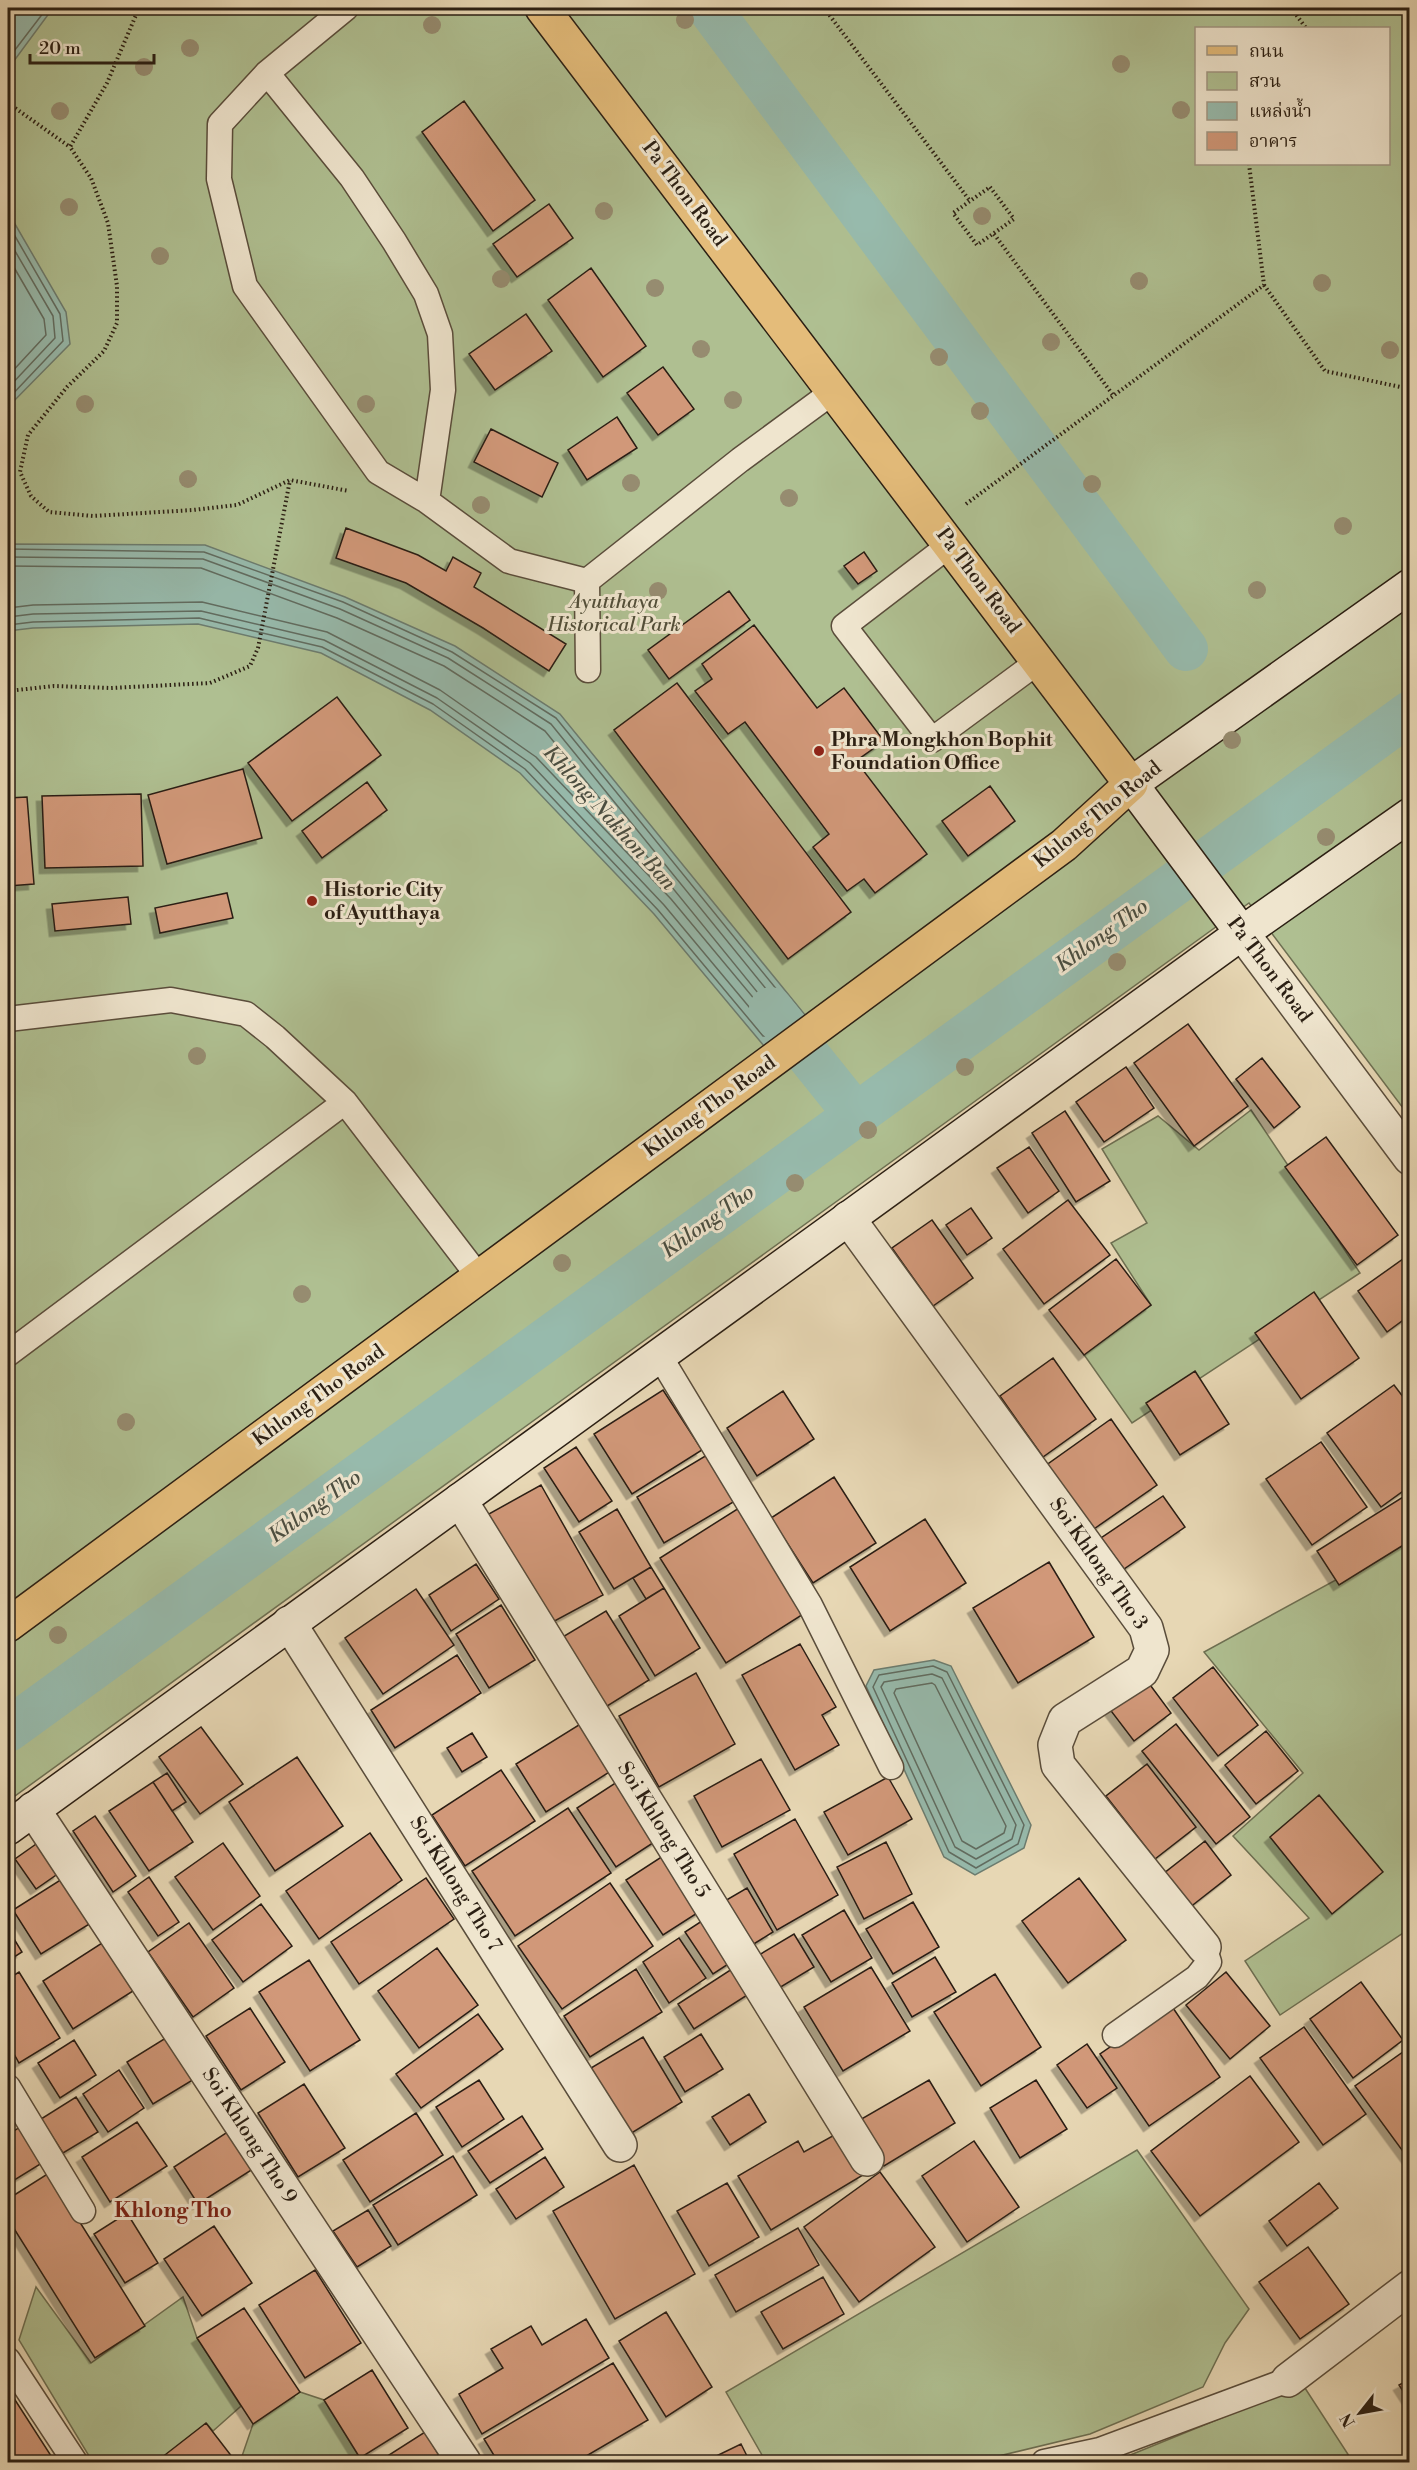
<svg xmlns="http://www.w3.org/2000/svg" width="1417" height="2470" font-family="'Libre Bodoni','Noto Serif Thai',serif">
<defs>
<filter id="shadow"><feDropShadow dx="-5.5" dy="5.5" stdDeviation="0" flood-color="#0004"/></filter>
</defs>
<rect width="100%" height="100%" fill="#e7d7b4"/>
<filter id="stains"><feTurbulence type="fractalNoise" baseFrequency=".00333" numOctaves="4"/><feColorMatrix values="0 0 0 0 .2 0 0 0 0 .09 0 0 0 0 .02 0 0 0 .5 -.17"/></filter>
<radialGradient id="worn" r=".72"><stop offset=".6" stop-color="#630" stop-opacity="0"/><stop offset="1" stop-color="#630" stop-opacity=".3"/></radialGradient>
<path fill="#afbf91" stroke="#6d6f52" stroke-width="1.5" fill-rule="evenodd" d="M8,8H1409V1116L1249,903L8,1801ZM1196,28H1388V164H1196Z
M1251,1110L1360,1273L1132,1423L1080,1349L1151,1305L1111,1243L1147,1223L1102,1149L1158,1116L1199,1150Z
M1409,1540V1929L1280,2015L1245,1961L1309,1918L1233,1836L1303,1773L1204,1652Z
M1137,2150L1249,2309L1225,2343L1203,2387L1090,2434L974,2462H766L726,2392Z
M36,2287L91,2363L183,2297L197,2338L241,2406L213,2431L207,2424L162,2458L165,2462H136L89,2456L19,2340Z
M1303,2385L1353,2462H1113Z
M300,2392L324,2400L360,2458L357,2462H240L253,2424Z"/>
<path fill="#97baac" stroke="#6c7c6f" stroke-width="1.5" d="M8,8H53L8,69Z
M8,212L66,312L70,344L8,407Z
M8,544L205,545L345,597L455,646L560,714L806,1016L764,1046L654,914L520,773L430,710L321,653L198,624L33,628L8,631Z
M934,1660L951,1666L1031,1825L1024,1848L975,1875L944,1857L866,1686L874,1670Z"/>
<g fill="none" stroke-linecap="round" stroke-linejoin="round">
<path stroke="#616c60" stroke-width="1.5" d="M8,59L47,8
M8,224L60,314L63,341L8,399
M8,239L53,316L55,338L8,388
M8,257L44,319L46,335L8,376
M8,549L204,552L343,602L452,652L556,718L795,1012L796,1015L767,1036H763L658,910L525,769L433,704L322,647L199,618L33,622L8,625
M8,557L203,559L340,609L448,658L551,724L784,1011L785,1014L768,1026H765L664,905L530,763L437,698L324,640L201,611L33,614L8,617
M8,566L201,568L337,618L444,666L545,731L771,1009L772,1012L766,1013L671,899L536,757L440,690L327,632L202,602L33,605L8,608
M933,1666L947,1672L1024,1825L1018,1844L976,1868L949,1852L873,1687L879,1675Z
M932,1674L942,1678L1016,1825L1012,1839L976,1859L955,1847L881,1687L884,1682Z
M932,1683L935,1685L1006,1826L1004,1833L976,1849L962,1841L894,1693L896,1689Z"/>
<path stroke="#97baac" stroke-width="44" d="M709,8L1186,649
M771,1009L856,1115
M8,1730L1410,713"/>
</g>
<path fill="#d19879" stroke="#2b1f13" stroke-width="1.5" filter="url(#shadow)" d="M464,101L535,200L493,231L422,132Z
M549,204L573,238L517,277L493,244Z
M591,268L646,346L603,377L548,300Z
M526,314L552,351L495,390L469,354Z
M663,367L694,409L658,435L627,393Z
M617,417L637,448L587,480L568,450Z
M491,429L558,463L542,497L474,462Z
M346,528L418,555L446,571L453,557L481,573L474,587L566,644L549,671L483,628L406,583L336,558Z
M864,552L877,571L858,584L844,566Z
M729,591L750,620L669,679L648,650Z
M754,625L817,708L844,688L884,741L856,761L927,854L875,893L864,879L847,891L813,847L829,834L745,722L728,734L695,691L712,679L702,664Z
M677,683L851,912L788,959L614,730Z
M337,697L381,755L292,821L248,763Z
M243,769L262,838L167,864L148,795Z
M367,782L387,810L322,858L302,831Z
M990,786L1015,821L968,856L942,821Z
M141,794L143,866L45,868L42,796Z
M27,797L34,884L8,886V798Z
M227,893L233,918L160,933L155,908Z
M128,897L131,924L55,931L52,904Z
M1188,1024L1248,1106L1194,1146L1134,1063Z
M1262,1058L1300,1107L1274,1128L1236,1079Z
M1126,1067L1154,1108L1104,1142L1076,1102Z
M1065,1111L1110,1181L1076,1202L1032,1133Z
M1326,1137L1398,1235L1357,1265L1285,1167Z
M1029,1147L1059,1191L1028,1213L997,1168Z
M1068,1200L1110,1255L1044,1304L1003,1249Z
M971,1208L992,1238L967,1255L946,1225Z
M932,1220L973,1278L933,1306L892,1248Z
M1410,1254V1315L1387,1332L1358,1291Z
M1116,1259L1151,1305L1084,1355L1049,1310Z
M1314,1292L1359,1358L1301,1399L1255,1333Z
M1053,1358L1096,1419L1043,1457L1000,1396Z
M1195,1371L1229,1424L1180,1455L1146,1403Z
M1394,1385L1410,1406V1486L1381,1507L1327,1433Z
M663,1390L702,1450L632,1494L594,1434Z
M783,1391L814,1439L757,1476L727,1428Z
M1111,1419L1157,1485L1091,1531L1045,1466Z
M1321,1442L1367,1507L1312,1545L1266,1479Z
M576,1447L612,1501L579,1522L544,1468Z
M707,1455L735,1501L664,1543L637,1497Z
M834,1477L876,1543L813,1583L771,1518Z
M541,1485L603,1595L549,1624L487,1515Z
M1163,1496L1185,1527L1124,1569L1101,1538Z
M1403,1497L1410,1507V1541L1339,1585L1317,1551Z
M739,1508L805,1613L726,1663L660,1558Z
M617,1509L651,1567L614,1589L579,1532Z
M925,1519L966,1583L890,1631L850,1567Z
M1049,1562L1094,1637L1018,1683L973,1608Z
M476,1564L499,1599L451,1631L429,1595Z
M651,1567L664,1588L646,1599L633,1578Z
M664,1588L700,1648L655,1676L619,1616Z
M416,1589L454,1645L383,1694L345,1638Z
M501,1605L535,1660L489,1688L456,1634Z
M606,1611L649,1680L604,1708L561,1638Z
M800,1644L836,1707L822,1715L839,1745L795,1770L742,1675Z
M457,1655L481,1693L395,1748L371,1710Z
M1213,1667L1258,1725L1218,1756L1173,1698Z
M696,1673L735,1744L659,1787L619,1716Z
M1142,1674L1171,1713L1134,1741L1105,1703Z
M582,1723L611,1771L546,1812L516,1764Z
M1176,1724L1250,1817L1216,1844L1142,1751Z
M201,1727L243,1784L200,1814L159,1757Z
M1266,1731L1298,1771L1256,1804L1225,1765Z
M472,1733L487,1757L462,1772L447,1748Z
M297,1757L343,1826L275,1871L229,1802Z
M761,1759L790,1810L722,1847L694,1796Z
M1147,1764L1196,1827L1155,1859L1106,1796Z
M501,1770L535,1821L465,1866L432,1815Z
M167,1773L186,1802L172,1811L153,1782Z
M888,1777L912,1819L848,1855L824,1812Z
M620,1780L659,1839L616,1867L577,1808Z
M153,1782L193,1842L149,1871L109,1811Z
M1319,1795L1383,1872L1332,1914L1270,1837Z
M568,1808L611,1873L515,1936L472,1871Z
M95,1816L136,1876L113,1892L73,1831Z
M795,1819L838,1895L777,1930L734,1854Z
M370,1833L402,1880L319,1939L286,1891Z
M1205,1841L1231,1875L1189,1908L1163,1874Z
M39,1842L59,1873L36,1889L15,1859Z
M886,1842L912,1894L864,1919L837,1867Z
M223,1843L260,1896L213,1930L175,1877Z
M666,1854L702,1910L663,1935L626,1880Z
M149,1877L179,1922L158,1936L128,1892Z
M426,1878L454,1919L359,1984L331,1942Z
M1079,1878L1126,1940L1068,1983L1022,1921Z
M62,1879L91,1923L41,1954L13,1910Z
M610,1883L653,1946L562,2009L518,1946Z
M747,1888L773,1932L749,1947L723,1902Z
M913,1902L939,1947L893,1974L866,1929Z
M261,1904L292,1946L243,1982L212,1940Z
M844,1910L872,1958L831,1982L802,1935Z
M708,1917L736,1959L713,1974L685,1932Z
M189,1923L234,1988L193,2017L148,1952Z
M8,1929L22,1952L8,1961Z
M794,1934L814,1967L779,1988L759,1955Z
M679,1938L706,1978L669,2003L643,1962Z
M102,1943L133,1991L73,2029L43,1981Z
M437,1948L478,2005L419,2048L378,1991Z
M935,1957L956,1992L912,2017L892,1983Z
M309,1960L360,2040L310,2071L259,1992Z
M735,1967L752,1992L694,2029L678,2004Z
M871,1967L910,2031L843,2071L804,2007Z
M636,1969L662,2012L590,2057L564,2016Z
M19,1972L60,2038L19,2063L8,2043V1979Z
M1226,1972L1270,2026L1230,2059L1186,2005Z
M995,1974L1041,2047L981,2086L934,2012Z
M1361,1982L1403,2040L1353,2078L1310,2019Z
M1171,2005L1220,2077L1149,2126L1100,2054Z
M250,2008L285,2062L241,2090L206,2036Z
M478,2014L503,2049L421,2108L396,2074Z
M1304,2027L1366,2114L1323,2145L1260,2058Z
M701,2034L723,2069L685,2092L664,2057Z
M169,2036L196,2078L153,2104L127,2062Z
M643,2037L682,2102L630,2134L591,2068Z
M74,2040L96,2075L60,2098L38,2063Z
M1087,2044L1117,2088L1087,2108L1057,2065Z
M1410,2047V2161L1355,2086Z
M119,2070L144,2108L108,2132L83,2094Z
M1250,2076L1299,2142L1200,2216L1151,2151Z
M479,2080L504,2119L462,2147L436,2107Z
M929,2080L955,2123L884,2166L858,2121Z
M1036,2080L1067,2129L1020,2158L990,2108Z
M304,2084L345,2148L298,2177L258,2113Z
M749,2094L766,2122L730,2145L712,2117Z
M76,2097L98,2132L63,2153L41,2119Z
M416,2113L443,2155L370,2202L343,2160Z
M522,2116L543,2149L490,2183L468,2151Z
M137,2122L167,2166L110,2202L82,2157Z
M20,2127L42,2163L8,2184V2135Z
M229,2131L253,2169L198,2204L174,2167Z
M838,2133L863,2175L771,2230L738,2176L798,2141L804,2152Z
M974,2141L1019,2207L967,2242L922,2176Z
M453,2156L477,2195L398,2245L373,2205Z
M545,2157L564,2187L516,2219L496,2189Z
M634,2165L695,2274L615,2319L553,2211Z
M880,2172L935,2247L859,2302L804,2227Z
M49,2173L145,2326L95,2358L8,2219V2199Z
M727,2183L759,2237L709,2266L677,2211Z
M1319,2183L1338,2208L1287,2246L1269,2221Z
M368,2210L391,2246L357,2267L333,2231Z
M127,2213L158,2263L125,2283L94,2234Z
M214,2226L252,2283L202,2316L164,2259Z
M798,2228L819,2265L736,2312L715,2275Z
M1308,2247L1349,2304L1300,2339L1259,2282Z
M315,2270L361,2343L305,2378L259,2305Z
M823,2277L844,2314L783,2349L761,2312Z
M244,2308L300,2392L253,2424L197,2338Z
M666,2312L712,2387L666,2417L619,2341Z
M586,2319L609,2358L482,2434L459,2394L503,2368L491,2349L531,2326L542,2345Z
M613,2363L648,2420L576,2462H498L484,2439Z
M372,2370L408,2428L360,2458L324,2400Z
M1410,2379V2402L1399,2385Z
M8,2389L55,2462H8Z
M206,2423L236,2462H165L161,2458Z
M425,2432L443,2462H378Z
M741,2444L750,2462H704Z"/>
<g fill="none" stroke-linecap="round" stroke-linejoin="round">
<g stroke="#5a4d3b" stroke-width="27">
<path id="lane" d="M346,8L267,73L220,124L219,179L245,286L378,472L427,501L509,561L587,581L740,460L834,391
M267,73L352,178L394,241L426,294L440,334L443,390L427,501
M951,544L844,626L932,740L1039,661
M587,581L588,670
M8,1019L171,1000L246,1014L275,1037L345,1102L479,1277
M8,1354L345,1102
M659,1355L810,1605L891,1767
M1115,2035L1197,1977L1209,1962L1204,1947
M8,2087L83,2211
M8,2360L75,2462
M1044,2462L1100,2450L1288,2380"/>
</g>
<g stroke="#5a4d3b" stroke-width="36">
<path id="street" d="M1242,933L1410,1158
M848,1218L1146,1628L1152,1650L1142,1671L1065,1720L1055,1745L1058,1765L1204,1947
M460,1500L867,2159
M289,1623L620,2145
M33,1809L464,2462
M1288,2380L1410,2287"/>
</g>
<g stroke="#2b1f13" stroke-width="36">
<path id="secondary" d="M1242,933L1131,784L1410,586
M8,1828L1242,933L1410,815"/>
</g>
<g stroke="#2b1f13" stroke-width="36">
<path id="primary" d="M8,1625L1064,845L1131,784L542,8"/>
</g>
<path stroke="#2b1f13" stroke-width="4" stroke-dasharray="1.5 3" stroke-linecap="butt" d="M139,8L107,83L70,147L91,178L108,223L117,286V323L104,351L67,387L28,435L20,472L31,496L49,512L93,516L193,510L237,505L290,480L349,491
M824,8L970,201
M1291,8L1306,28
M8,103L70,147
M990,187L1014,219L977,245L953,213Z
M994,234L1113,395
M1264,285L1325,371L1410,389
M966,504L1264,285L1249,164
M8,691L54,686L111,688L210,683L250,666L258,648L290,480"/>
<use href="#lane" stroke="#efe5ce" stroke-width="24"/>
<use href="#street" stroke="#efe5ce" stroke-width="33"/>
<use href="#secondary" stroke="#efe5ce" stroke-width="33"/>
<use href="#primary" stroke="#e4bc7a" stroke-width="33"/>
</g>
<g fill="#968c70">
<circle cx="685" cy="20" r="9"/>
<circle cx="432" cy="25" r="9"/>
<circle cx="190" cy="48" r="9"/>
<circle cx="1121" cy="64" r="9"/>
<circle cx="144" cy="67" r="9"/>
<circle cx="1181" cy="110" r="9"/>
<circle cx="60" cy="111" r="9"/>
<circle cx="69" cy="207" r="9"/>
<circle cx="604" cy="211" r="9"/>
<circle cx="982" cy="216" r="9"/>
<circle cx="160" cy="256" r="9"/>
<circle cx="501" cy="279" r="9"/>
<circle cx="1139" cy="281" r="9"/>
<circle cx="1322" cy="283" r="9"/>
<circle cx="655" cy="288" r="9"/>
<circle cx="1051" cy="342" r="9"/>
<circle cx="701" cy="349" r="9"/>
<circle cx="1390" cy="350" r="9"/>
<circle cx="939" cy="357" r="9"/>
<circle cx="733" cy="400" r="9"/>
<circle cx="85" cy="404" r="9"/>
<circle cx="366" cy="404" r="9"/>
<circle cx="980" cy="411" r="9"/>
<circle cx="188" cy="479" r="9"/>
<circle cx="631" cy="483" r="9"/>
<circle cx="1092" cy="484" r="9"/>
<circle cx="789" cy="498" r="9"/>
<circle cx="481" cy="505" r="9"/>
<circle cx="1343" cy="526" r="9"/>
<circle cx="1257" cy="590" r="9"/>
<circle cx="658" cy="591" r="9"/>
<circle cx="1232" cy="740" r="9"/>
<circle cx="1326" cy="837" r="9"/>
<circle cx="1117" cy="962" r="9"/>
<circle cx="197" cy="1056" r="9"/>
<circle cx="965" cy="1067" r="9"/>
<circle cx="868" cy="1130" r="9"/>
<circle cx="795" cy="1183" r="9"/>
<circle cx="562" cy="1263" r="9"/>
<circle cx="302" cy="1294" r="9"/>
<circle cx="126" cy="1422" r="9"/>
<circle cx="58" cy="1635" r="9"/>
</g>
<g fill="#8f2418" stroke="#efe5ce" stroke-width="2">
<circle cx="819" cy="751" r="6"/>
<circle cx="312" cy="901" r="6"/>
</g>
<g text-anchor="middle" dominant-baseline="central" stroke-width="6" stroke-linejoin="round" paint-order="stroke">
<g font-size="20" fill="#2b1f13" stroke="#efe5ce">
<text transform="translate(684 194) rotate(53)">Pa Thon Road</text>
<text transform="translate(978 581) rotate(53)">Pa Thon Road</text>
<text transform="translate(1098 815) rotate(-39)">Khlong Tho Road</text>
<text transform="translate(1269 970) rotate(53)">Pa Thon Road</text>
<text transform="translate(710 1107) rotate(-36)">Khlong Tho Road</text>
<text transform="translate(319 1396) rotate(-36)">Khlong Tho Road</text>
<text transform="translate(1098 1564) rotate(55)">Soi Khlong Tho 3</text>
<text transform="translate(663 1830) rotate(58)">Soi Khlong Tho 5</text>
<text transform="translate(455 1884) rotate(58)">Soi Khlong Tho 7</text>
<text transform="translate(249 2136) rotate(57)">Soi Khlong Tho 9</text>
</g>
<g font-size="20" font-style="italic" fill="#534f39" stroke="#efe5ce">
<text x="614" y="602">Ayutthaya<tspan x="614" dy="23">Historical Park</tspan></text>
</g>
<g font-size="20" font-weight="bold" fill="#2b1f13" stroke="#efe5ce" text-anchor="start">
<text x="831" y="740">Phra Mongkhon Bophit<tspan x="831" dy="23">Foundation Office</tspan></text>
<text x="324" y="890">Historic City<tspan x="324" dy="23">of Ayutthaya</tspan></text>
</g>
<g font-size="21" font-style="italic" fill="#4b4e41" stroke="#efe5ce">
<text transform="translate(609 818) rotate(48)">Khlong Nakhon Ban</text>
<text transform="translate(1102 936) rotate(-36)">Khlong Tho</text>
<text transform="translate(708 1222) rotate(-36)">Khlong Tho</text>
<text transform="translate(315 1507) rotate(-36)">Khlong Tho</text>
</g>
<g font-size="21" font-weight="bold" fill="#7a1f14" stroke="#efe5ce">
<text x="173" y="2211">Khlong Tho</text>
</g>
</g>
<rect width="1417" height="2470" fill="none" stroke="#e7d7b4" stroke-width="30"/>
<rect x="9" y="9" width="1399" height="2452" fill="none" stroke="#2b1f13" stroke-width="3"/>
<rect x="15" y="15" width="1387" height="2440" fill="none" stroke="#2b1f13" stroke-width="1.5"/>
<rect x="1195" y="27" width="195" height="138" fill="#efe5ce" stroke="#a19683" stroke-width="1.5"/>
<rect x="1207" y="46" width="30" height="9" fill="#e4bc7a" stroke="#a19683" stroke-width="1.5"/>
<text x="1249" y="57" font-size="18" fill="#2b1f13">ถนน</text>
<rect x="1207" y="72" width="30" height="18" fill="#afbf91" stroke="#a19683" stroke-width="1.5"/>
<text x="1249" y="87" font-size="18" fill="#2b1f13">สวน</text>
<rect x="1207" y="102" width="30" height="18" fill="#97baac" stroke="#a19683" stroke-width="1.5"/>
<text x="1249" y="117" font-size="18" fill="#2b1f13">แหล่งน้ำ</text>
<rect x="1207" y="132" width="30" height="18" fill="#d19879" stroke="#a19683" stroke-width="1.5"/>
<text x="1249" y="147" font-size="18" fill="#2b1f13">อาคาร</text>
<g transform="translate(1360 2413) rotate(239)" stroke="#efe5ce" stroke-width="4.5" paint-order="stroke">
<path d="M0-4.5L10 22L0 15L-10 22Z" fill="#2b1f13"/>
<text y="-9" font-size="16" font-weight="bold" text-anchor="middle" fill="#2b1f13">N</text>
</g>
<path d="M30 54v9h124v-9" fill="none" stroke="#2b1f13" stroke-width="3"/>
<text x="39" y="54" font-size="18" fill="#2b1f13" stroke="#efe5ce" stroke-width="4.5" paint-order="stroke">20 m</text>
<rect width="100%" height="100%" filter="url(#stains)"/>
<rect width="100%" height="100%" fill="url(#worn)"/>
</svg>
